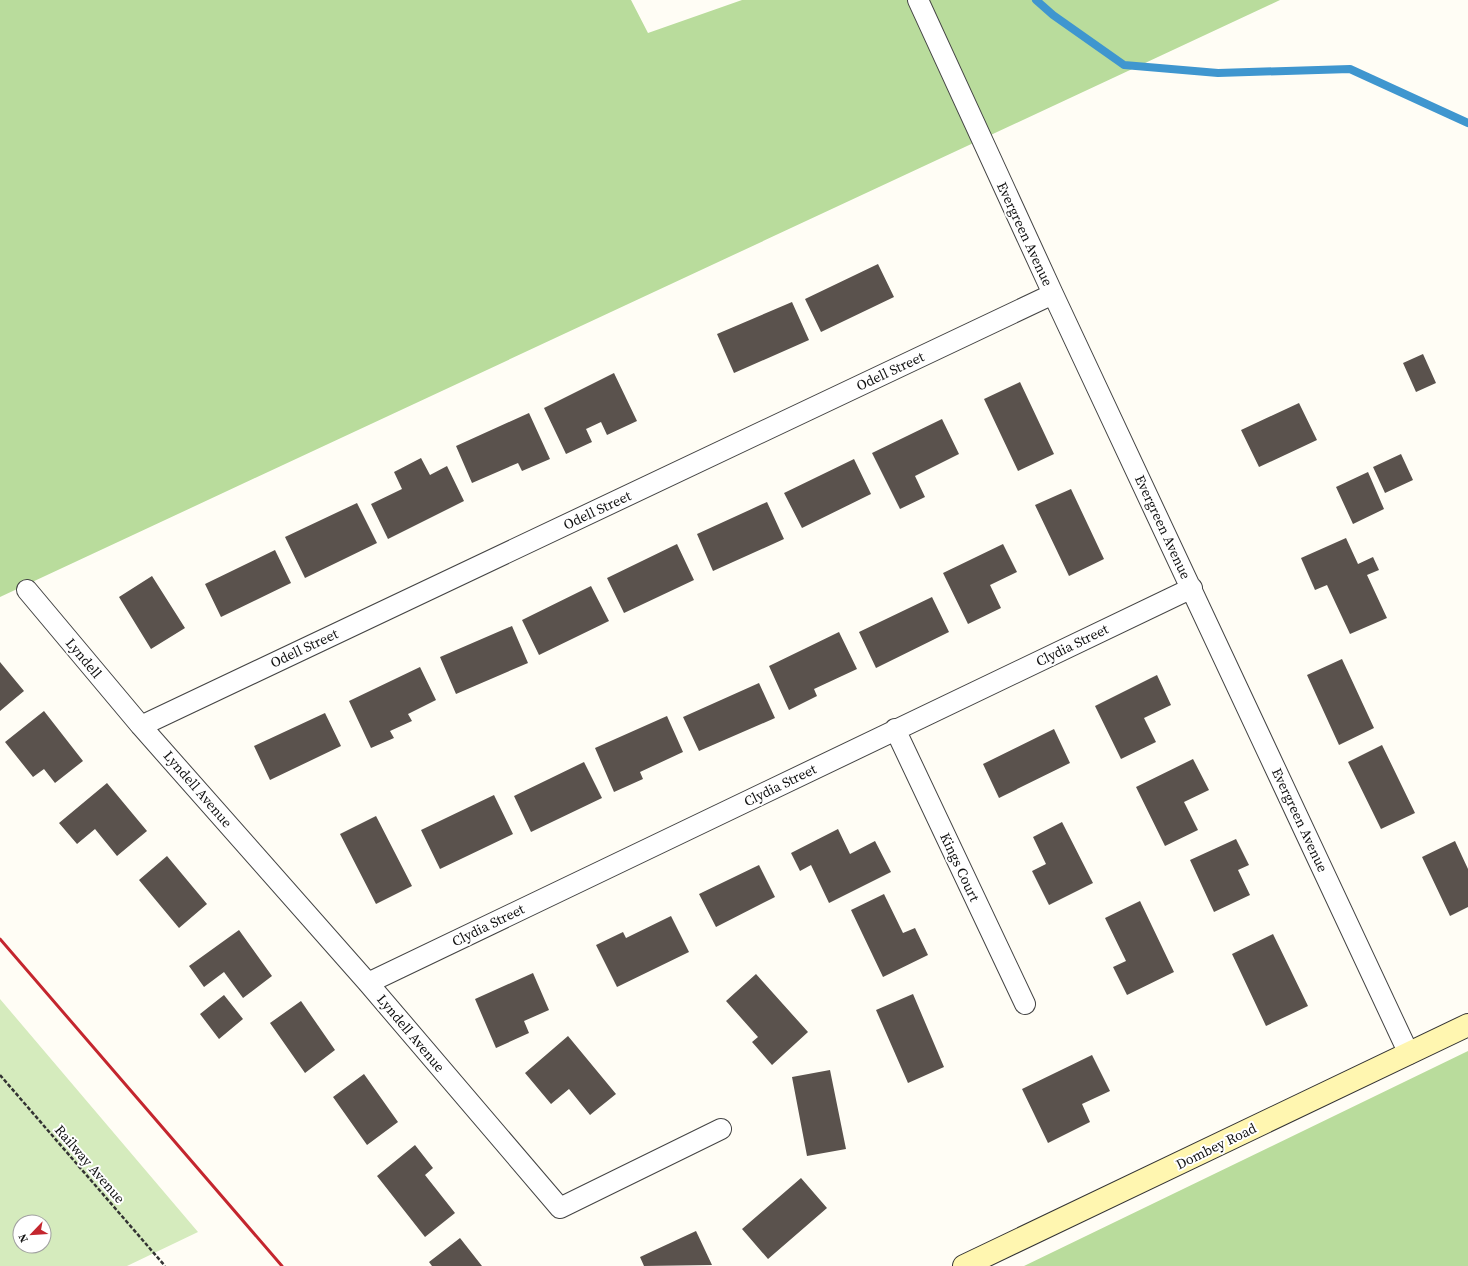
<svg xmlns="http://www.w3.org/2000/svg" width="1468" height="1266" font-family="'Source Serif 4',serif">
<rect width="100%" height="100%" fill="#fffdf5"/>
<path fill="#d5ebbd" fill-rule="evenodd" d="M0,999L198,1232L127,1266H0ZM20,1222H44V1246H20Z"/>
<path fill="#b9dc9c" d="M0,0H631L648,33L742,0H1280L0,597Z
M1468,1051V1266H1024Z"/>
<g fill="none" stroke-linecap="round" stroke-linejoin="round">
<path stroke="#3f96cf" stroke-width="8" d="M1036,0L1053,15L1124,65L1218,73L1350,69L1468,123"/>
</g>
<path fill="#5a524d" d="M878,264L894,297L821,332L805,299Z
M792,302L809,340L734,373L717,334Z
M1423,354L1436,383L1416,392L1403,363Z
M614,373L637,421L607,435L601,422L586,429L592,442L566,454L544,408Z
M1020,382L1054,454L1018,471L984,399Z
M1299,403L1317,440L1259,467L1241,430Z
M529,413L550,459L522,471L518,463L472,483L456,446Z
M942,419L959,454L915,476L925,497L900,509L872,453Z
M1401,454L1413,480L1385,493L1373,467Z
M421,458L430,475L447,466L464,501L388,539L371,504L402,489L394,472Z
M854,459L871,494L802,528L784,493Z
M1368,472L1384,509L1353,524L1336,487Z
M1071,489L1104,559L1069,576L1035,505Z
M767,502L784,539L713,571L697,534Z
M357,503L377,543L305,578L285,537Z
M1346,538L1358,564L1373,557L1379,570L1367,575L1387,618L1350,634L1327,585L1315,590L1301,558Z
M677,544L694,580L624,613L607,578Z
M1003,544L1017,572L990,585L1001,608L968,624L943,573Z
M275,550L291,583L221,617L205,584Z
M152,576L185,628L151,649L119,597Z
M591,586L609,621L539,655L522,620Z
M932,597L949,632L876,668L859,632Z
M512,626L528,663L456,694L440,657Z
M839,632L857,669L814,689L817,696L789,710L769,666Z
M1342,659L1374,728L1339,745L1307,675Z
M0,662L24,691L0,711Z
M420,667L436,700L408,714L412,721L390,731L394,738L371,748L349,701Z
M1157,675L1171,705L1144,718L1156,742L1121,759L1095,706Z
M759,683L775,718L699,751L683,717Z
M44,711L83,761L55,783L44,769L33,777L5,742Z
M325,713L341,746L270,780L254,746Z
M667,716L683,752L640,772L643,779L614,792L595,748Z
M1054,729L1070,763L999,798L983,764Z
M1382,745L1415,813L1381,829L1348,762Z
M1193,759L1209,790L1184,802L1198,830L1165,846L1136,787Z
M584,762L602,798L531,832L514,796Z
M107,783L147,831L117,856L95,829L77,844L59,823Z
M494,795L513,834L440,869L421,830Z
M376,816L412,886L376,904L340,834Z
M1062,822L1093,883L1049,905L1032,871L1046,864L1033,837Z
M838,829L850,854L875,841L891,872L829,903L811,865L800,871L791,853Z
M1236,839L1249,865L1238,870L1250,895L1214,912L1190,860Z
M1455,841L1468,869V907L1450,916L1422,857Z
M167,856L207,904L179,928L139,880Z
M759,865L775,897L716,927L699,894Z
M884,894L903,933L915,928L928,955L883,977L851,910Z
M1140,901L1174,972L1127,995L1113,967L1126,961L1105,918Z
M671,916L689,952L617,987L596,945L623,932L626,938Z
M239,930L272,976L243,998L224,972L204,987L189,966Z
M1273,934L1308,1006L1266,1026L1232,954Z
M533,973L549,1010L524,1021L529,1033L496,1048L475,999Z
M756,974L808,1032L772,1065L752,1042L758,1037L726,1001Z
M913,994L944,1067L908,1083L876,1010Z
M224,995L243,1019L219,1039L200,1014Z
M301,1001L335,1050L305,1073L270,1023Z
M568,1036L616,1094L590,1115L569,1089L551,1104L525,1073Z
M1092,1055L1110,1091L1082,1104L1090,1122L1048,1143L1022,1089Z
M830,1070L846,1149L807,1156L792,1077Z
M364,1074L398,1122L367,1145L333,1097Z
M415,1145L433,1168L425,1175L455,1213L425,1237L377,1176Z
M801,1178L827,1208L768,1259L742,1229Z
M696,1231L712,1265L644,1266L640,1257Z
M460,1238L482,1266H432L429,1262Z"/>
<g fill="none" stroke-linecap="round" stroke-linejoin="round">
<g stroke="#444" stroke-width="22">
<path id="street" d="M918,0L1053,294L1409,1054
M27,590L141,726L368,983L560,1208L721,1129
M141,726L1053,294
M895,729L1025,1004
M368,983L1192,588"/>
</g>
<g stroke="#333" stroke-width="24">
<path id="secondary" d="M964,1266L1468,1025"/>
</g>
<path stroke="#333" stroke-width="2.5" stroke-dasharray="4 2" stroke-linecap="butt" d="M0,1075L165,1266"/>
<use href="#street" stroke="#fff" stroke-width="20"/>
<use href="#secondary" stroke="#fff6b0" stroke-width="22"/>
<path stroke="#c4262e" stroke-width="3" d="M0,939L282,1266"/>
</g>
<g text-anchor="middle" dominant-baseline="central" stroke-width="4" stroke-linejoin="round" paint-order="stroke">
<g font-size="14" fill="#111" stroke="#fff">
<text transform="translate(1025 234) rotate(65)">Evergreen Avenue</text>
<text transform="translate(890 371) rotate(-25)">Odell Street</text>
<text transform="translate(597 510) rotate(-25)">Odell Street</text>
<text transform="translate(1163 527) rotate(65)">Evergreen Avenue</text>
<text transform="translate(1072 645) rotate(-26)">Clydia Street</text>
<text transform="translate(304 648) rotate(-25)">Odell Street</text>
<text transform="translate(84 658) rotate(50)">Lyndell</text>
<text transform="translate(780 785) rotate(-26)">Clydia Street</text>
<text transform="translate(198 789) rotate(49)">Lyndell Avenue</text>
<text transform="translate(1300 820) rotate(65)">Evergreen Avenue</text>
<text transform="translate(960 867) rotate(65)">Kings Court</text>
<text transform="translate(488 925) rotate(-26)">Clydia Street</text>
<text transform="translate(411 1033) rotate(50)">Lyndell Avenue</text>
<text transform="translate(1216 1146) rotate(-26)">Dombey Road</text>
<text transform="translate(90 1164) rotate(49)">Railway Avenue</text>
</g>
</g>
<g transform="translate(32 1234) rotate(245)"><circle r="19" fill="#ffffff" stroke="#a0a0a0"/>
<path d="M0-3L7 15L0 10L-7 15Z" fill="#c4262e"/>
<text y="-6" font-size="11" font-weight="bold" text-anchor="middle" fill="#111111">N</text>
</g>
</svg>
